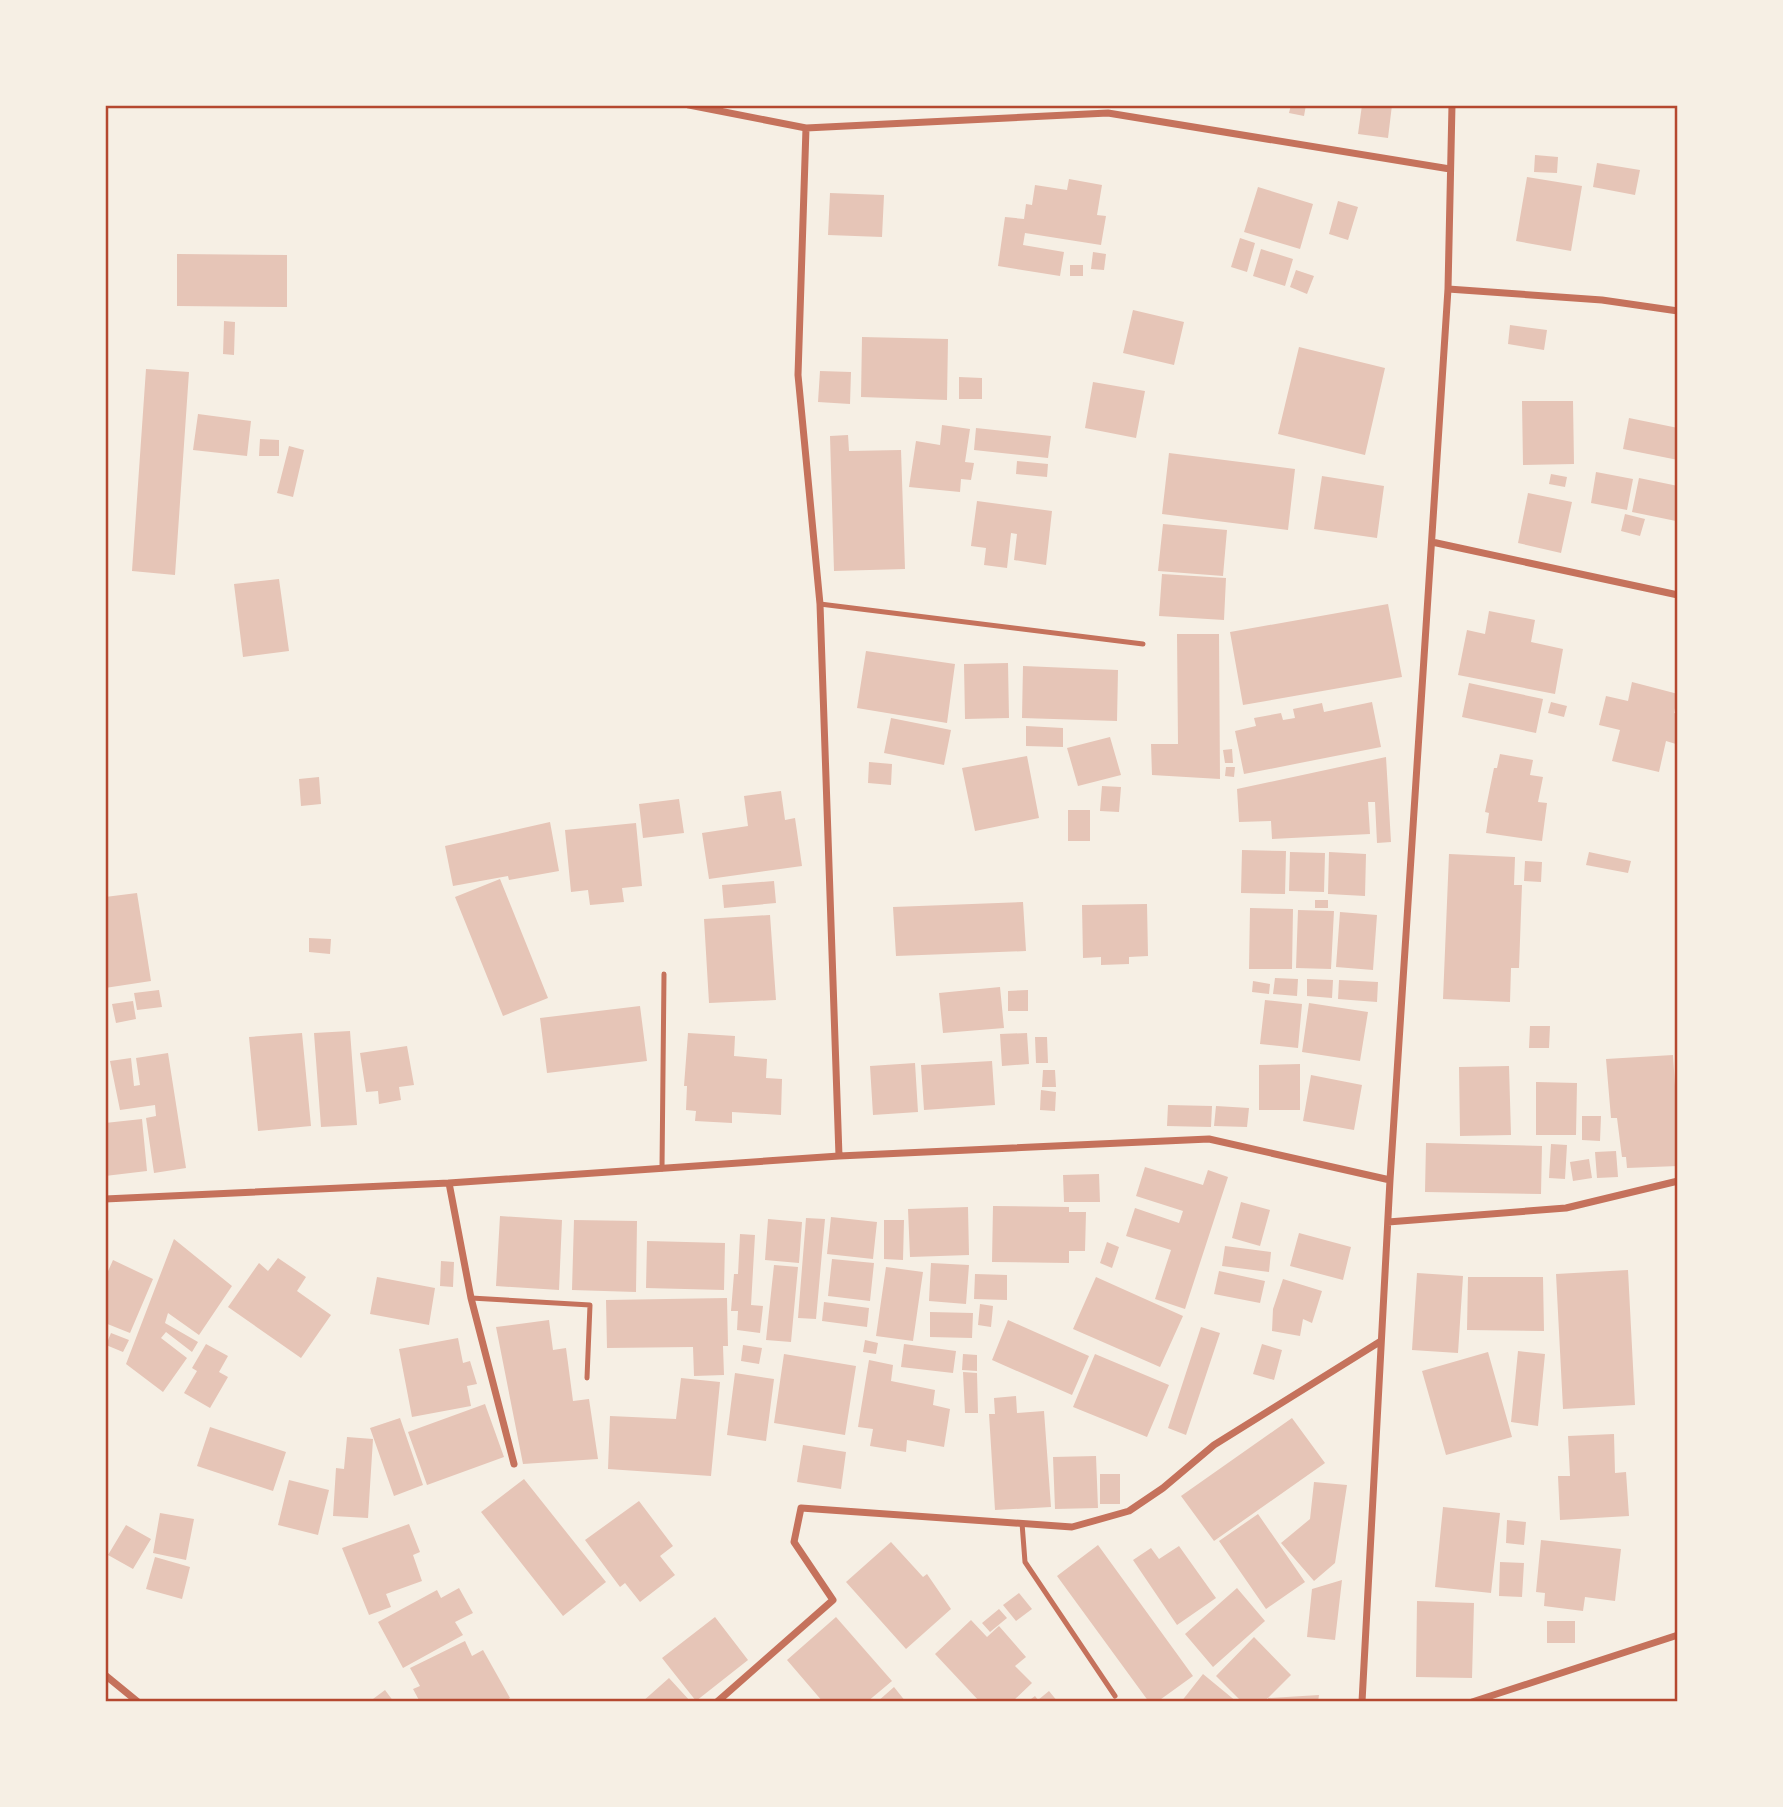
<svg xmlns="http://www.w3.org/2000/svg" width="1783" height="1807" font-family="Montserrat,sans-serif">
<rect width="100%" height="100%" fill="#f6efe4"/>
<path fill="#e6c5b7" d="M1291,105H1306L1304,116L1289,113Z
M1362,105H1392L1388,138L1358,134Z
M1535,155L1558,157L1557,173L1534,172Z
M1597,163L1640,170L1635,195L1593,187Z
M1527,177L1582,186L1571,251L1516,241Z
M1069,179L1102,185L1097,215L1106,216L1101,245L1025,233L1023,245L1064,252L1060,276L998,266L1005,217L1024,219L1026,204L1032,205L1035,185L1067,190Z
M1258,187L1313,204L1300,249L1244,232Z
M830,193L884,195L882,237L828,235Z
M1338,201L1358,207L1348,240L1329,234Z
M1240,238L1255,243L1247,272L1231,267Z
M1261,249L1293,259L1285,286L1253,276Z
M1093,252L1106,254L1104,270L1091,269Z
M177,254L287,255V307L177,306Z
M1070,265H1083V276H1070Z
M1296,270L1314,276L1307,294L1290,287Z
M1133,310L1184,322L1174,365L1123,353Z
M224,321L235,322L234,355L223,354Z
M1510,325L1547,330L1544,350L1508,344Z
M862,337L948,339L947,400L861,397Z
M1299,347L1385,368L1365,455L1278,434Z
M146,369L189,372L175,575L132,571Z
M820,371L851,372L850,404L818,402Z
M959,377L982,378V399H959Z
M1093,382L1145,391L1136,438L1085,428Z
M1522,401H1573L1574,464L1523,465Z
M198,414L251,421L247,456L193,450Z
M1629,418L1678,428V460L1623,449Z
M942,425L970,429L965,462L974,463L971,480L961,479L960,492L909,487L916,441L940,445Z
M976,428L1051,436L1048,458L974,450Z
M848,435L849,451L901,450L905,569L834,571L830,436Z
M260,439L279,440V456H259Z
M289,446L304,450L293,497L277,493Z
M1169,453L1295,469L1288,530L1162,514Z
M1017,461L1048,464L1047,477L1016,474Z
M1596,472L1633,479L1627,510L1591,503Z
M1551,474L1567,477L1565,487L1549,484Z
M1322,476L1384,486L1377,538L1314,529Z
M1639,478L1678,486L1676,521L1632,512Z
M1528,493L1572,502L1561,553L1518,543Z
M977,501L1052,511L1046,565L1014,560L1017,534L1011,533L1007,568L984,565L986,548L971,546Z
M1625,514L1645,519L1640,536L1621,531Z
M1163,524L1227,530L1223,576L1158,571Z
M1162,574L1226,578L1224,620L1159,616Z
M279,579L289,651L243,657L234,584Z
M1388,604L1402,677L1243,705L1230,632Z
M1489,611L1535,620L1531,642L1563,649L1555,694L1458,675L1467,630L1485,634Z
M1177,634H1219L1220,779L1152,775L1151,744H1178Z
M866,651L955,664L947,723L857,708Z
M1008,663L1009,718L965,719L964,664Z
M1023,666L1118,670L1117,721L1022,718Z
M1632,682L1678,694L1674,713L1678,714L1676,744L1666,741L1659,772L1612,761L1620,730L1599,725L1606,696L1628,701Z
M1469,683L1543,699L1536,733L1462,717Z
M1372,702L1381,747L1244,774L1235,731L1256,726L1254,718L1281,713L1283,720L1295,718L1293,709L1322,703L1324,712Z
M1551,702L1567,706L1564,717L1548,713Z
M891,718L951,730L944,765L884,753Z
M1026,726L1063,728V747L1026,746Z
M1110,737L1121,775L1078,786L1067,748Z
M1232,749L1233,763H1225L1223,750Z
M1500,754L1533,760L1530,775L1543,777L1538,802L1547,803L1542,841L1486,833L1489,813L1485,812L1494,768H1497Z
M1027,756L1039,818L975,831L962,768Z
M1386,757L1391,842L1377,843L1375,802H1368L1370,834L1272,839L1271,821L1239,822L1237,789Z
M869,762L892,764L891,785L868,783Z
M1226,767H1235L1234,777L1225,776Z
M319,777L321,804L301,806L299,779Z
M1102,786L1121,787L1119,812L1100,811Z
M781,791L785,820L795,818L802,866L709,879L702,833L748,826L744,796Z
M679,799L684,833L643,838L639,804Z
M1068,810H1090V841H1068Z
M550,822L559,871L509,880L508,876L453,886L445,846Z
M636,823L642,886L622,888L624,902L590,905L588,890L571,892L565,830Z
M1242,850L1286,851L1285,894L1241,893Z
M1290,852L1325,853L1324,892L1289,891Z
M1329,852L1366,854L1365,896L1328,894Z
M1589,852L1631,861L1628,873L1586,865Z
M1449,854L1515,857L1514,885H1522L1519,968H1511L1510,1002L1443,999Z
M1525,861L1542,862L1541,882L1524,881Z
M500,879L548,998L503,1016L455,897Z
M774,881L776,903L724,908L722,885Z
M137,893L151,981L105,988V897Z
M1315,900H1328V908H1315Z
M1023,902L1026,951L896,956L893,907Z
M1147,904L1148,956L1129,957V964L1101,965V957L1083,958L1082,905Z
M1250,908L1293,909L1292,969H1249Z
M1298,910L1334,911L1331,969L1296,968Z
M1340,912L1377,915L1373,970L1336,967Z
M770,915L776,1000L709,1003L704,919Z
M309,938L331,939L330,954L309,952Z
M1275,978L1298,979L1297,996L1273,994Z
M1307,979L1333,980L1332,998L1307,996Z
M1339,980L1378,982L1377,1002L1338,999Z
M1253,981L1270,984L1269,994L1252,992Z
M1000,987L1004,1028L943,1033L939,993Z
M159,990L162,1007L137,1010L134,993Z
M1028,990V1011H1008V991Z
M1265,1000L1302,1004L1298,1048L1260,1044Z
M133,1001L136,1019L116,1023L112,1004Z
M1309,1003L1368,1012L1360,1061L1302,1052Z
M640,1006L647,1061L547,1073L540,1018Z
M1530,1026H1550L1549,1048H1529Z
M350,1031L357,1125L321,1127L314,1033Z
M302,1033L311,1126L258,1131L249,1037Z
M688,1033L735,1036L734,1056L767,1059L766,1078L782,1079L781,1115L732,1112V1123L695,1121L696,1111L686,1110L687,1086H684Z
M1027,1033L1029,1064L1002,1066L1000,1034Z
M1035,1037H1047L1048,1063H1036Z
M407,1046L414,1085L399,1087L401,1100L379,1104L378,1091L366,1092L360,1053Z
M168,1053L186,1168L154,1173L146,1118L156,1116L155,1105L120,1110L110,1061L131,1058L134,1086L140,1085L136,1058Z
M1673,1055L1675,1086L1678,1085V1166L1627,1168L1626,1157H1622L1617,1118H1611L1606,1059Z
M992,1061L995,1105L924,1110L921,1065Z
M915,1063L918,1112L873,1115L870,1066Z
M1300,1064V1110H1259V1065Z
M1509,1066L1511,1135L1460,1136L1459,1067Z
M1043,1070H1055L1056,1087H1042Z
M1311,1075L1362,1085L1354,1130L1303,1121Z
M1536,1082L1577,1083L1576,1135H1536Z
M1041,1090L1056,1092L1055,1111L1040,1110Z
M1168,1105L1212,1106L1211,1127L1167,1126Z
M1216,1106L1249,1108L1247,1127L1214,1126Z
M1582,1116H1601L1600,1141L1582,1140Z
M142,1119L147,1171L105,1176V1123Z
M1426,1143L1542,1146L1541,1194L1425,1192Z
M1551,1144L1567,1145L1565,1179L1549,1178Z
M1616,1151L1618,1177L1597,1178L1595,1152Z
M1589,1159L1592,1178L1573,1181L1570,1162Z
M1145,1167L1203,1185L1208,1170L1228,1177L1185,1309L1155,1299L1171,1250L1126,1236L1135,1208L1179,1223L1183,1211L1136,1196Z
M1099,1174L1100,1202H1064L1063,1175Z
M1241,1202L1270,1210L1260,1246L1232,1238Z
M993,1206L1069,1207V1212H1086L1085,1251H1069V1263L992,1262Z
M968,1207L969,1255L910,1257L908,1209Z
M500,1216L562,1220L559,1290L496,1286Z
M831,1217L877,1222L873,1259L827,1254Z
M806,1218L825,1219L816,1319L798,1318Z
M768,1219L802,1222L799,1263L765,1260Z
M574,1220L637,1221L636,1292L572,1290Z
M884,1220H904L903,1260L884,1259Z
M1299,1233L1351,1247L1343,1280L1290,1266Z
M740,1234L755,1235L751,1305L763,1306L760,1333L737,1330L738,1311H731L734,1274H738Z
M174,1239L232,1286L199,1335L168,1313L165,1323L198,1342L192,1352L166,1332L161,1338L187,1358L163,1392L126,1364Z
M647,1241L725,1243L724,1290L646,1288Z
M1107,1242L1119,1247L1112,1268L1100,1263Z
M1225,1246L1271,1252L1269,1272L1222,1266Z
M278,1258L306,1277L297,1291L331,1315L301,1358L228,1307L259,1263L268,1271Z
M832,1259L874,1263L870,1301L828,1296Z
M113,1260L153,1279L130,1333L105,1323V1278Z
M441,1261L454,1262L453,1287L440,1286Z
M931,1263L969,1265L966,1304L929,1301Z
M774,1265L798,1267L791,1342L766,1340Z
M886,1267L923,1272L913,1341L876,1336Z
M1628,1270L1635,1405L1563,1409L1556,1274Z
M1219,1271L1265,1281L1260,1303L1214,1294Z
M1417,1273L1463,1276L1458,1353L1412,1350Z
M975,1274L1007,1275V1300L974,1299Z
M377,1277L435,1288L429,1325L370,1314Z
M1096,1277L1183,1316L1160,1367L1073,1329Z
M1468,1277H1543L1544,1331L1467,1330Z
M1283,1279L1322,1291L1312,1323L1303,1319L1300,1336L1272,1331L1273,1309Z
M727,1298L728,1346H723L724,1375L694,1376L693,1347L607,1348L606,1300Z
M824,1302L869,1308L867,1327L822,1321Z
M980,1304L993,1306L991,1327L978,1325Z
M930,1312L973,1313L972,1338L930,1337Z
M549,1320L553,1350L566,1348L573,1401L589,1399L598,1459L523,1464L496,1327Z
M1008,1320L1089,1356L1072,1395L992,1360Z
M1201,1327L1220,1333L1186,1435L1168,1428Z
M111,1333L129,1340L123,1352L106,1345Z
M458,1338L463,1363L470,1361L477,1384L467,1386L471,1406L412,1417L399,1349Z
M865,1340L878,1343L876,1354L863,1352Z
M206,1344L228,1356L219,1372L228,1377L210,1408L184,1393L197,1371L192,1368Z
M904,1344L956,1351L953,1373L901,1367Z
M1262,1344L1282,1350L1274,1380L1253,1374Z
M743,1345L762,1348L759,1364L741,1361Z
M1518,1351L1545,1354L1538,1426L1511,1422Z
M1488,1352L1512,1437L1446,1455L1422,1371Z
M784,1354L856,1366L845,1435L774,1423Z
M963,1354L977,1355V1371L962,1370Z
M1095,1354L1169,1385L1147,1437L1073,1407Z
M869,1360L893,1365L891,1381L935,1390L933,1405L950,1409L944,1447L907,1440L906,1452L870,1446L873,1429L858,1427Z
M963,1372L977,1373L978,1413H965Z
M735,1373L774,1379L766,1441L727,1435Z
M681,1378L720,1382L711,1476L608,1469L610,1416L676,1419Z
M1016,1396L1017,1413L1044,1411L1051,1507L995,1510L989,1414H995L994,1398Z
M485,1404L504,1457L427,1485L408,1432Z
M400,1418L423,1485L394,1496L370,1428Z
M1292,1418L1325,1463L1214,1541L1181,1496Z
M210,1427L286,1452L273,1491L197,1466Z
M1614,1434L1615,1473L1626,1472L1629,1516L1560,1520L1558,1476H1570L1568,1436Z
M347,1437L373,1439L368,1518L333,1516L336,1468L344,1469Z
M803,1445L846,1452L841,1489L797,1482Z
M1096,1456L1098,1508L1055,1509L1053,1457Z
M1100,1474H1120V1504H1100Z
M524,1479L606,1582L563,1616L481,1512Z
M289,1480L329,1490L318,1535L278,1525Z
M1314,1482L1347,1485L1335,1563L1314,1581L1281,1543L1310,1519Z
M639,1501L673,1546L660,1556L675,1575L640,1602L625,1583L620,1587L585,1540Z
M1443,1507L1500,1513L1491,1593L1435,1587Z
M160,1513L194,1519L186,1560L153,1553Z
M1258,1514L1305,1582L1266,1609L1219,1541Z
M1507,1520L1526,1522L1524,1545L1506,1543Z
M409,1524L420,1552L413,1555L422,1581L386,1594L391,1607L369,1615L342,1548Z
M126,1525L151,1539L133,1569L108,1555Z
M1541,1540L1621,1549L1615,1601L1585,1597L1583,1611L1544,1606L1545,1593L1536,1592Z
M891,1542L923,1577L927,1574L951,1609L906,1649L846,1582Z
M1098,1545L1193,1676L1157,1702H1149L1057,1576Z
M1179,1546L1216,1598L1177,1625L1133,1560L1151,1548L1159,1559Z
M155,1557L190,1567L182,1599L146,1589Z
M1500,1562L1524,1563L1522,1597L1499,1596Z
M1342,1580L1335,1640L1307,1637L1312,1589Z
M459,1588L473,1613L455,1622L463,1635L403,1668L378,1622L437,1590L441,1598Z
M1237,1588L1265,1621L1213,1667L1185,1634Z
M1019,1593L1032,1609L1016,1621L1003,1605Z
M1417,1601L1474,1603L1472,1678L1416,1677Z
M999,1609L1007,1618L990,1632L982,1623Z
M715,1617L748,1660L696,1701L662,1658Z
M836,1617L892,1681L867,1702H823L787,1660Z
M971,1620L987,1637L999,1626L1026,1657L1015,1666L1032,1683L1012,1702H980L935,1654Z
M1547,1621H1575V1643H1547Z
M1254,1637L1291,1675L1268,1698L1319,1695L1318,1702H1268V1698L1264,1702H1242L1216,1676Z
M465,1641L472,1656L483,1650L510,1698L504,1702H420L413,1689L420,1686L410,1668Z
M1203,1674L1237,1702H1181Z
M669,1678L691,1702H642Z
M894,1687L906,1702H877Z
M385,1690L394,1702H369Z
M1049,1691L1058,1702H1027L1035,1696L1038,1700Z"/>
<g fill="none" stroke-linecap="round" stroke-linejoin="round">
<path stroke="#c5725c" stroke-width="5" d="M820,604L1143,644
M662,1169L664,974
M471,1298L590,1305L587,1378
M1022,1523L1025,1562L1115,1696"/>
<path stroke="#c5725c" stroke-width="7" d="M689,105L806,128L1108,113L1450,169
M806,128L798,375L820,604L839,1156
M1448,289L1602,300L1678,311
M1432,542L1678,595
M449,1183L471,1298L514,1464
M105,1199L449,1183L839,1156L1209,1139L1390,1180
M1388,1222L1566,1208L1678,1181
M105,1675L138,1702
M717,1702L833,1600L794,1542L801,1508L1072,1527L1129,1511L1163,1488L1214,1445L1381,1341
M1362,1702L1390,1180L1448,289L1452,105
M1472,1702L1678,1635"/>
</g>
<rect width="1783" height="1807" fill="none" stroke="#f6efe4" stroke-width="214"/>
<rect x="107" y="107" width="1569" height="1593" fill="none" stroke="#b5482f" stroke-width="2.5"/>
</svg>
